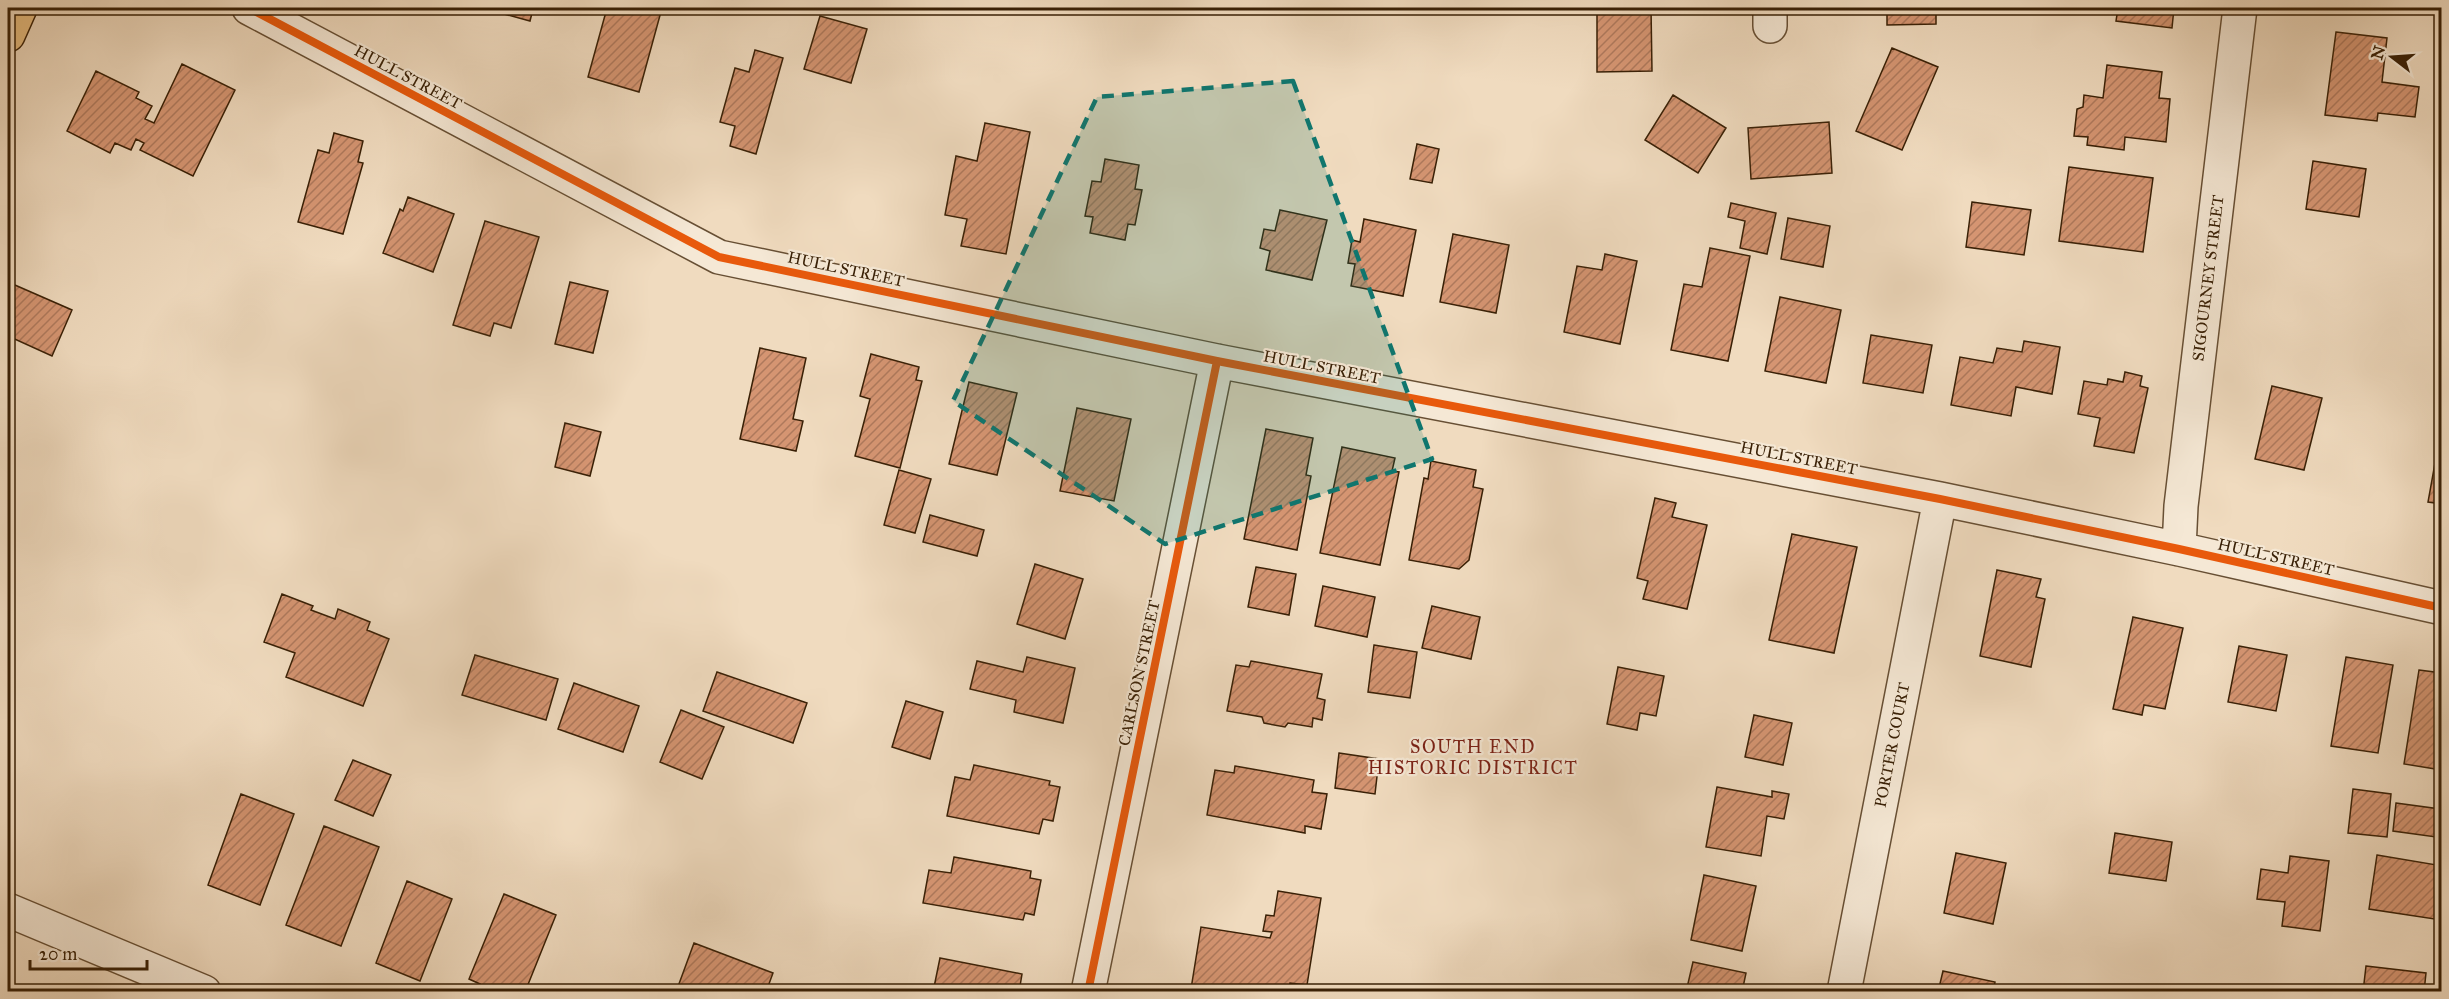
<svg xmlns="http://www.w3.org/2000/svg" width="2449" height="999" font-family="'IM FELL Great Primer',serif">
<defs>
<pattern id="building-hatch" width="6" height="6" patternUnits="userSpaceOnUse" patternTransform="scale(1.5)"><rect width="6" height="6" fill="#d59572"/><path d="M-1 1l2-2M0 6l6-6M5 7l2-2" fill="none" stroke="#ae795c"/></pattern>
</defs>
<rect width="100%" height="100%" fill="#f0dbbf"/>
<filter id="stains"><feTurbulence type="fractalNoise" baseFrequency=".00333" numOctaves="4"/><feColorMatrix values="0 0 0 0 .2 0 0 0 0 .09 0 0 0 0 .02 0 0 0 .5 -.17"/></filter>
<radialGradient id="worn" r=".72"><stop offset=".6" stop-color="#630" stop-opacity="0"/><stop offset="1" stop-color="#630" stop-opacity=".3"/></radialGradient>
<path fill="url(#building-hatch)" stroke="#392006" stroke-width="1.5" d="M505,8H551L549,13L533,9L530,21L504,14Z
M607,8H662L639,92L588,77Z
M1597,8H1651L1652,71L1597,72Z
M1887,8H1936V24L1887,25Z
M2118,8H2174L2172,28L2116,21Z
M820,16L867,29L851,83L804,69Z
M2336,32L2387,38L2382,82L2419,87L2415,117L2378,113L2377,121L2325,115Z
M1892,48L1938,67L1902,150L1856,131Z
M755,50L783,58L756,154L730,146L735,126L720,122L735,68L749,72Z
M182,64L235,90L193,176L140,150L144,143L136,139L131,150L115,143L110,153L67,131L96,71L139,92L136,98L152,106L145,119L154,123Z
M2107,65L2162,72L2159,98L2170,99L2166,142L2125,137L2124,150L2087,145L2088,137L2074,136L2077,109L2083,107L2084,95L2103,98Z
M1673,95L1726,128L1698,173L1645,140Z
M1829,122L1832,173L1751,179L1748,128Z
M985,123L1030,132L1006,254L961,246L967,219L945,215L956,156L977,161Z
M334,133L363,141L358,162L363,163L343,234L298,222L318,150L329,153Z
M1417,144L1439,149L1432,183L1410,179Z
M1105,159L1139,165L1135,189L1142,190L1135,225L1128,224L1125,240L1090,233L1093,217L1085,216L1092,181L1101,182Z
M2313,161L2366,169L2359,217L2306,209Z
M2069,167L2153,178L2143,252L2059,241Z
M408,197L454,214L433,272L383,253L400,209L403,211Z
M1972,202L2031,210L2024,255L1966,247Z
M1731,203L1776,213L1767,254L1740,248L1745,221L1728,217Z
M1280,210L1327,220L1312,280L1266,270L1270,251L1260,248L1264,229L1275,231Z
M1788,218L1830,226L1823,267L1781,259Z
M1364,219L1416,230L1403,296L1351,286L1355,264L1348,263L1352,240L1360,242Z
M485,221L539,237L511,328L494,323L490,336L453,325Z
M1453,234L1509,245L1496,313L1440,302Z
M1710,248L1750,256L1728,361L1671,350L1684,284L1702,287Z
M1605,254L1637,261L1620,344L1564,332L1577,266L1602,270Z
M8,282L72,310L52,356L8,336Z
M570,282L608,291L593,353L555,344Z
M1780,297L1841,310L1826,383L1765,371Z
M1871,335L1932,345L1923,393L1863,383Z
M2024,341L2060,347L2052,394L2016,387L2011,416L1951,405L1960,357L1993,363L1997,348L2022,352Z
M760,348L806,358L793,419L803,421L796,451L740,439Z
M871,354L919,367L916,380L922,381L900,468L855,456L870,399L860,396Z
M2125,372L2142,376L2140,386L2148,388L2134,453L2094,446L2100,418L2078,414L2084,381L2107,385L2108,379L2123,382Z
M969,382L1017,393L997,475L949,464Z
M2272,386L2322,398L2304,470L2255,459Z
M1077,408L1131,419L1114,501L1060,491Z
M565,423L601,432L590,476L555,467Z
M1266,429L1313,438L1306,475L1311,476L1297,550L1244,539Z
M1342,447L1395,458L1392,471L1399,472L1380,565L1320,553Z
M2437,452L2442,453V504L2428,502Z
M1431,461L1476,470L1473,487L1483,489L1469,560L1459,569L1409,560L1424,478L1428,479Z
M899,470L931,479L915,533L884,525Z
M1655,498L1676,503L1672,517L1707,525L1687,609L1643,599L1648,581L1637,578Z
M930,515L984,530L977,556L923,542Z
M1792,534L1857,547L1834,653L1769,640Z
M1035,564L1083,579L1065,639L1017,624Z
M1256,567L1296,574L1289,615L1248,607Z
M1997,570L2041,579L2036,597L2045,599L2031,667L1980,656Z
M1323,586L1375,597L1367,637L1315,626Z
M282,594L313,606L311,610L335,619L338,609L370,622L367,630L389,639L363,706L286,677L295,653L264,642Z
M1432,606L1480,617L1471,659L1422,648Z
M2133,617L2183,628L2165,709L2144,705L2142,715L2113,709Z
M1374,645L1417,652L1410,698L1368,692Z
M2239,646L2287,655L2276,711L2228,702Z
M475,655L558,679L546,720L462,695Z
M1027,657L1075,668L1063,723L1014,712L1016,700L970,689L977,661L1023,672Z
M2346,657L2393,665L2378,753L2331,746Z
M1251,661L1322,674L1317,698L1325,700L1322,720L1313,718L1312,727L1288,723L1285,727L1264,723L1262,717L1227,711L1236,665L1249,667Z
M1618,667L1664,676L1656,716L1640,713L1637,730L1607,724Z
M2419,670L2442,673V770L2404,764Z
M717,672L807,703L793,743L703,711Z
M574,683L639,706L623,752L558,729Z
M906,701L943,712L930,759L892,747Z
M681,710L724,727L702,779L660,762Z
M1754,715L1792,723L1783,765L1745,757Z
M1339,753L1379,759L1375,794L1335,788Z
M353,760L391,775L373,816L335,800Z
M974,765L1050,781L1049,785L1060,787L1053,821L1043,819L1039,834L947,816L955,777L970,780Z
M1235,766L1314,780L1312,792L1327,794L1321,829L1305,826V833L1207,815L1215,770L1234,773Z
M1717,787L1772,797V791L1789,794L1784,819L1767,816L1761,856L1706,847Z
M2353,789L2391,794L2387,837L2348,833Z
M241,794L294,814L260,905L208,885Z
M2396,803L2440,809L2436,837L2393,831Z
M324,826L379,847L341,946L286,925Z
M2115,833L2172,842L2166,881L2109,873Z
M1956,853L2006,863L1993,924L1944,913Z
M2377,855L2437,865L2436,873L2442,874L2441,920L2369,909Z
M2290,856L2329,861L2320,931L2282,926L2285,902L2257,899L2261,869L2288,873Z
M954,857L1031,871L1030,878L1041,880L1034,915L1025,913L1023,920L923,903L929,870L951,873Z
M1704,875L1756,886L1742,951L1691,940Z
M407,881L452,899L420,981L376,963Z
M1278,891L1321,898L1307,985L1290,983L1288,992H1204L1191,989L1201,927L1270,938L1272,932L1263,931L1266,915L1274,916Z
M504,894L556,915L525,992H477L480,984L469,979Z
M694,943L773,973L766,992H676Z
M940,958L1022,974L1019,992H933Z
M1693,962L1746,973L1742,992H1686Z
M2366,966L2426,973L2424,992H2363Z
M1943,971L1995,982L1993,992H1938Z"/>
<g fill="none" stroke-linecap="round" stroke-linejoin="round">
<g stroke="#674f34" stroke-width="36">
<path id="minor" d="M249,8L719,257L1217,361L1940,499L2179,549L2442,608
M1770,26V8
M2179,549L2181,506L2240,8
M8,910L204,992
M1088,992L1217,361
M1844,992L1940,499"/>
</g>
<g stroke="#392006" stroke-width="36">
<path id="major" d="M8,35L20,8"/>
</g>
<use href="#minor" stroke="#f5e8d5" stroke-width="33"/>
<use href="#major" stroke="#e8be80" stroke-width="33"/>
<g stroke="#f5e8d5" stroke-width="11">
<path id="cycleway" d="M249,8L719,257L1217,361L1940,499L2179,549L2442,608
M1088,992L1217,361"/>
</g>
<use href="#cycleway" stroke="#e8590c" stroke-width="8"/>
</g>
<path fill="#0f766e" fill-opacity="0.2" stroke="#0f766e" stroke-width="4.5" stroke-dasharray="12 8" stroke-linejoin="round" d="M1293,81L1432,459L1165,544L953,401L1097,97Z"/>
<g text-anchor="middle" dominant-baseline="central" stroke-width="4.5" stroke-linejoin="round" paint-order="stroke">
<g font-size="16" fill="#392006" stroke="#f5e8d5">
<text transform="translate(408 77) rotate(28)">HULL STREET</text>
<text transform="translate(846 269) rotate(12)">HULL STREET</text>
<text transform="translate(2208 278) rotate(-83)">SIGOURNEY STREET</text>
<text transform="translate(1322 367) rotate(11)">HULL STREET</text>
<text transform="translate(1799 458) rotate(11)">HULL STREET</text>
<text transform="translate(2276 557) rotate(13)">HULL STREET</text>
<text transform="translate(1139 673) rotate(-78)">CARLSON STREET</text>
<text transform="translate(1892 745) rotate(-79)">PORTER COURT</text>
</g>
<g font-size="18" letter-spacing="1.5" fill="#7a1f14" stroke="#f5e8d5">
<text x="1473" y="747">SOUTH END<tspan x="1473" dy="21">HISTORIC DISTRICT</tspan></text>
</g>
</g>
<rect width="2449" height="999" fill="none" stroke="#f0dbbf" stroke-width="30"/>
<rect x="9" y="9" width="2431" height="981" fill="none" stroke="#392006" stroke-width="3"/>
<rect x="15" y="15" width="2419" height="969" fill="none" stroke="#392006" stroke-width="1.5"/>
<g transform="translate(2392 57) rotate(287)" stroke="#f5e8d5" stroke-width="4.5" paint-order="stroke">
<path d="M0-4.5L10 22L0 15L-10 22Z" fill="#392006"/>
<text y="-9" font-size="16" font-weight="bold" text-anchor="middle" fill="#392006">N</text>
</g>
<path d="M30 960v9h117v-9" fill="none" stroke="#392006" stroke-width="3"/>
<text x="39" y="960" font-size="18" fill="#392006" stroke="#f5e8d5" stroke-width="4.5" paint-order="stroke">20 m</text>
<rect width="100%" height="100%" filter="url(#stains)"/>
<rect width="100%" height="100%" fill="url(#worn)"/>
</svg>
